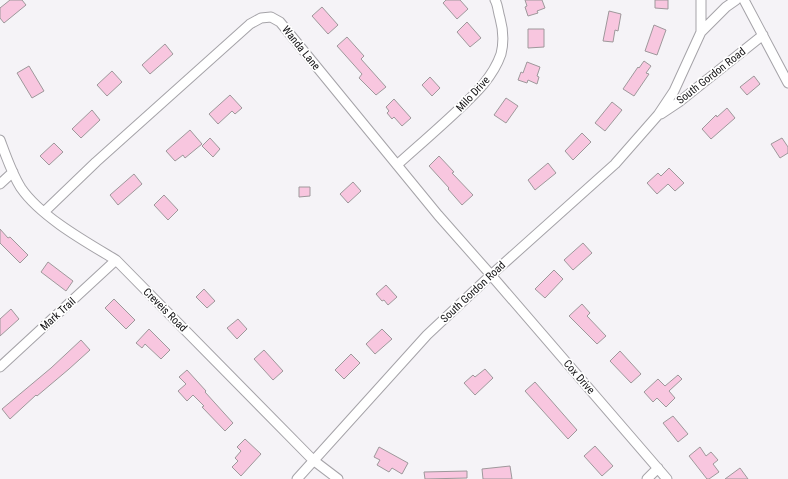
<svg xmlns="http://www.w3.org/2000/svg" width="788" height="479" font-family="'Roboto Condensed',sans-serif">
<rect width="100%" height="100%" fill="#f5f3f7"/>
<path fill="#f8c6df" stroke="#9e989b" d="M10,0H22L26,5L4,23L0,18V8Z
M446,0H460L468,9L457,19L443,3Z
M525,0H542L545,8L537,11L538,13L528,16L525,7L527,6Z
M655,0H668V9L655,8Z
M322,7L338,25L328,34L312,16Z
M609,11L621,14L618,31L615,30L613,42L603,41Z
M467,22L481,38L470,47L457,32Z
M654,25L666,30L657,55L645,51Z
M528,29H544V47L528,48Z
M347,37L364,56L361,59L386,87L376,95L359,78L362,74L337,46Z
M165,44L173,54L150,74L142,65Z
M644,61L651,66L646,73L649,74L634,96L623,89L638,67L639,68Z
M527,62L540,67L537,76L539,77L537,84L528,80L527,83L518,80L521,72L523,73Z
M29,66L44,91L32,98L17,73Z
M112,71L122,82L107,96L97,85Z
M754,76L760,84L747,95L740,87Z
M430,77L440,88L432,96L422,85Z
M230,95L242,108L235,114L232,111L218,124L209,114Z
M506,98L518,106L506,123L494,115Z
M394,99L411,118L402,126L394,117L392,119L387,113L389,111L386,107Z
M612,102L622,110L605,131L595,123Z
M727,108L735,118L711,139L702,129L716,115L717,117Z
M92,110L100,120L81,138L72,129Z
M190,130L202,144L185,158L183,155L175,161L166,151Z
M582,133L591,142L573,160L565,151Z
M210,138L220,149L213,157L202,146Z
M782,138L788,147V153L780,158L771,144Z
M54,143L63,152L49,165L40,156Z
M439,156L454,172L452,173L473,195L462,205L448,189L449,188L429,166Z
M548,163L556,173L535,190L528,180Z
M669,168L684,183L675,191L668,184L657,194L647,183L658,173L661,176Z
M134,174L142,184L118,205L110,195Z
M353,182L361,191L348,203L340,194Z
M299,187H310V196L299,197Z
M164,195L178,210L168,220L154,205Z
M0,229L8,238L10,237L28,255L20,263L0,243Z
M583,243L592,253L573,270L564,260Z
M48,262L73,281L66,291L41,272Z
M554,270L563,279L545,298L535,289Z
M386,285L397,297L388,305L384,300L382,301L376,294Z
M204,289L215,301L207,308L196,297Z
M114,299L135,320L126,329L105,308Z
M582,304L590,313L587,316L606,336L597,344L569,316Z
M11,309L19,319L0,336V319Z
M238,319L247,329L237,339L227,328Z
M149,329L170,350L161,359L145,344L142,348L136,343Z
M382,329L392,339L375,354L366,344Z
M81,340L90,350L69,369L37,396L36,395L10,419L2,409L51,368Z
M264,350L283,371L273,380L254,359Z
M620,351L641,374L631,383L610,361Z
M351,354L360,363L344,379L335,370Z
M485,369L493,378L475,395L464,383L473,375L475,377Z
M187,370L206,391L205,392L233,423L225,431L202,407L204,406L193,395L187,401L178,391L186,384L179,377Z
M678,375L682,379L669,391L675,398L666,407L657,398L653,402L644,392L658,379L665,386Z
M535,382L577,430L568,439L525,391Z
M673,416L688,434L678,442L663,423Z
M245,439L261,454L241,476L232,467L238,461L235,458L241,451L237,447Z
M595,446L613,466L602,476L584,456Z
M379,447L408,463L402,474L392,468L389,472L377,465L380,460L374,457Z
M700,447L706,456L711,452L718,460L713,464L719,472L709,479H707L689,456Z
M510,466L512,479H483L482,469Z
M740,468L748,479H725Z
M467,471V478L425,479L424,472Z"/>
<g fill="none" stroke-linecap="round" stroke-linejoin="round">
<g stroke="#a5a3a8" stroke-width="11">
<path id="minor" d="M701,0V32
M744,0L788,83
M661,114L679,102L763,35
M0,140C6,156 12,174 21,188C41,217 86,242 116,260L313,460L338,479
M397,165C417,147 438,129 458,110C476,93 493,77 501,54C504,42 503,29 500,18C498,12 498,5 495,0
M0,184L13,172
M44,212L96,162L250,24L261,18L271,17L280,22L438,215L491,275L667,479
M0,367L116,260
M297,479L427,335L491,275L615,164L658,115L674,91L701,32L726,7L736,0
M647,479L658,468"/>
</g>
<use href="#minor" stroke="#fff" stroke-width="9"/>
</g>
<g text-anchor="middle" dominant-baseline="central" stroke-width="3.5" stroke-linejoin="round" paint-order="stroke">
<g font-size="11" fill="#121113" stroke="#fff">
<text transform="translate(301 48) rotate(51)">Wanda Lane</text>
<text transform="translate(711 76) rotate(-38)">South Gordon Road</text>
<text transform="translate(473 94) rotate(-47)">Milo Drive</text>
<text transform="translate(473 292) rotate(-43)">South Gordon Road</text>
<text transform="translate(165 310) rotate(45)">Creveis Road</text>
<text transform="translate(58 314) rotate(-42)">Mark Trail</text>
<text transform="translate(579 377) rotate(49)">Cox Drive</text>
</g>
</g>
</svg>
